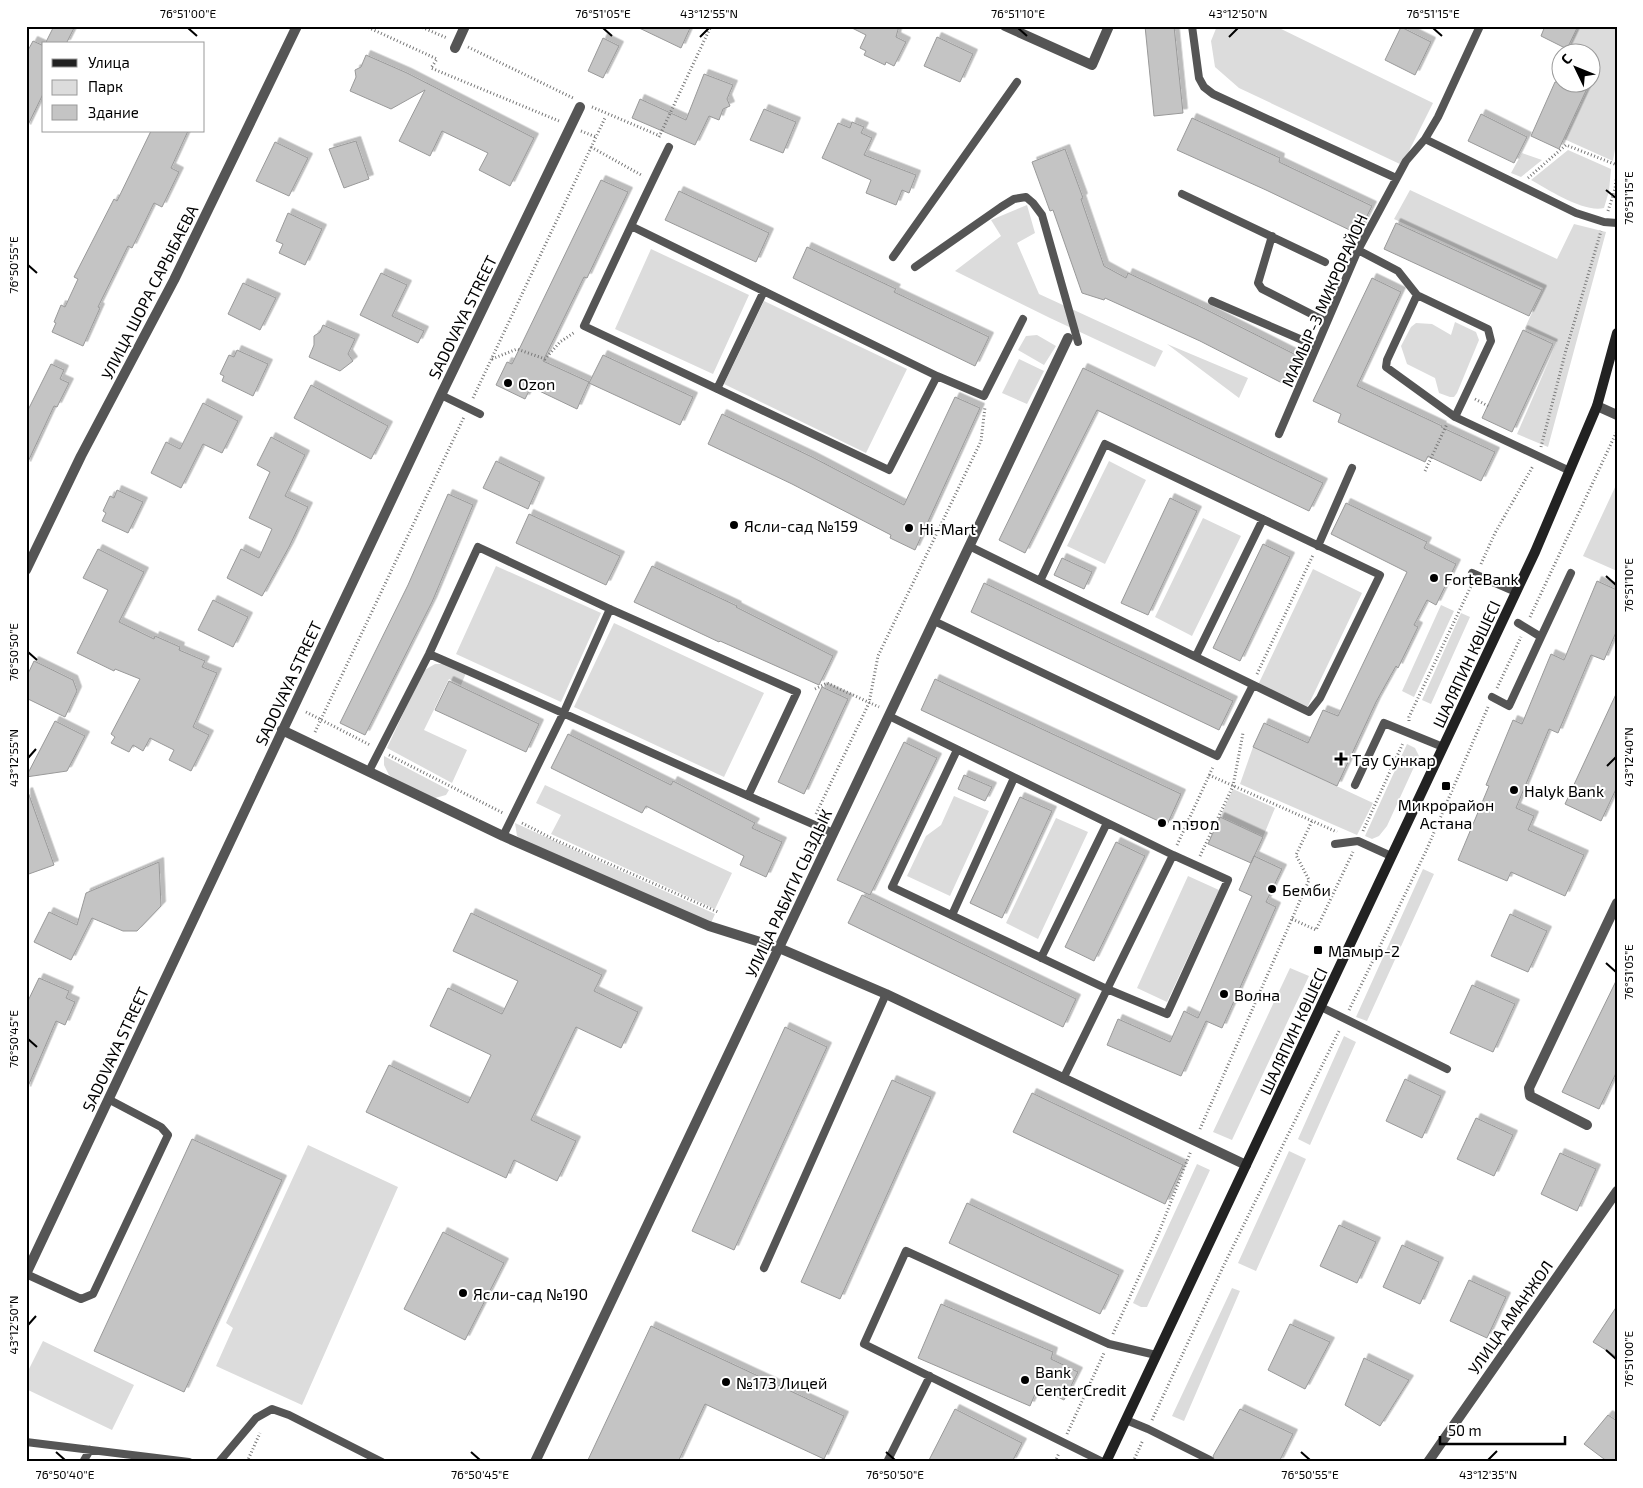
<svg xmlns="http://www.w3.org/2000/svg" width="1643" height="1488" font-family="'Exo 2',Heebo,sans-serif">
<defs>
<filter id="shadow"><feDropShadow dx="4.5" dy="-4.5" stdDeviation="0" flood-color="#0004"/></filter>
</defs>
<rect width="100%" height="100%" fill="#fff"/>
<path fill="#dcdcdc" d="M1217,26H1275L1433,103L1402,165L1239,88L1215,67L1211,41Z
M1578,26H1617V137L1613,161L1564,139L1599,62L1591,58L1590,52H1577L1567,49Z
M1568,150L1611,169L1609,191L1604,208C1584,213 1549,190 1531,180Z
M1522,153L1542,160L1521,177L1511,173Z
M1410,190L1557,259L1574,224L1606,232L1548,447L1517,434L1557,342L1525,328L1543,288L1394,219Z
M1027,205L1035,233L1017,243L1039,294L1163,351L1155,367L1050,318L955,271L1001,236L991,220Z
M651,249L749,295L713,374L615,329Z
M764,301L907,369L866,453L724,384Z
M1455,322L1476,332L1479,340L1457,393L1454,397H1450L1439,393L1435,378L1407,364L1401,346L1411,327L1416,323L1432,324L1451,335Z
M1037,335L1056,346L1044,365L1018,350L1026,336Z
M1167,344L1248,378L1239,398Z
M1019,359L1044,371L1027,404L1002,393Z
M1109,461L1146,480L1105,564L1067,546Z
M1617,483V571L1583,556Z
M1203,518L1241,536L1192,636L1155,617Z
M496,566L601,613L561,702L456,654Z
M1313,569L1362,593L1307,708L1258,685Z
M1441,605L1454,611L1414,697L1402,691Z
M1461,613L1470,617L1431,704L1422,700Z
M614,623L764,693L724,777L574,707Z
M435,664H444L466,673L461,685L449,679L424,730L467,750L452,783L387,748L423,671Z
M1407,744L1415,748L1419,756L1387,826L1379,836L1372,839L1365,836Z
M1253,747L1373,803L1357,835L1240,784Z
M384,756L449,790L446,795L435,798L421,793L396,780L389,775L384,765Z
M545,785L732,873L715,909L551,834L561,815L536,803Z
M1233,789L1275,808L1263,837L1220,817Z
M954,796L989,811L950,896L907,876L926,836L941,825Z
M1056,818L1088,832L1038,939L1006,923Z
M515,823L715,914L711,923L525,841L517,836Z
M1423,869L1434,874L1367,1021L1356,1017Z
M1188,876L1219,890L1167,1002L1137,988Z
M1290,968L1309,976L1232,1140L1213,1132Z
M1344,1036L1356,1042L1310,1145L1298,1139Z
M308,1145L398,1187L302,1405L216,1366L233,1328L226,1323Z
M1289,1151L1306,1159L1256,1271L1238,1263Z
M1197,1164L1210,1170L1147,1307H1141L1133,1303Z
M1232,1288L1240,1291L1184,1421L1172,1416Z
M43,1341L134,1385L112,1430L26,1389V1375Z"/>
<path fill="#c4c4c4" stroke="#999" filter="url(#shadow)" d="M54,26H75L66,44H45Z
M635,26H691L681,48Z
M848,26H899L896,37L906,42L894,66L886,62L885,65L864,55L866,51L860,48L866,35Z
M1145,26H1174L1183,113L1154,116Z
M1545,26H1578L1567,49L1541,36Z
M1401,27L1431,42L1415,75L1385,60Z
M937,37L973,54L960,82L924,66Z
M603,38L619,46L603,78L588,71Z
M33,41L44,46V92L26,129V54Z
M366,55L407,73L534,138L510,186L479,170L488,153L442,131L430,156L399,141L425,90L391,109L350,91L356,77L355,70L361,67Z
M704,74L733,85L727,99L730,106L723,109L719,120L709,116L695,145L632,118L640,99L686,120Z
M1555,82H1590L1559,149L1531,136Z
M764,109L796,122L783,153L750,140Z
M1481,114L1527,137L1514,163L1468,141Z
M1192,118L1280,158L1279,162L1372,206L1358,234L1266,190L1177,150Z
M852,122L864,127L861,133L872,138L864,155L916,175L909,193L902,190L896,205L866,193L871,180L822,158L838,123L850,128Z
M151,131H188L171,168L179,172L162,207L154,203L132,248L128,246L98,307L100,308L83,346L52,332L56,323L54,322L61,305L65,307L78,279L74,277L114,199L117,201Z
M356,141L369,179L344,188L329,149Z
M275,142L308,158L289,196L256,181Z
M1065,149L1083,198L1081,199L1104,266L1126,278L1128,273L1205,309L1298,356L1284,384L1200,341L1105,298L1104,300L1082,293L1053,210L1050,211L1032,162Z
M601,180L628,192L587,278L584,277L543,361L589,382L577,409L531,387L525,399L496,385L507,362L512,364Z
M679,191L769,233L756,262L665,220Z
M288,213L322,229L305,265L279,253L283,244L276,241Z
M1396,223L1542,290L1529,316L1384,249Z
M807,247L896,289L894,292L989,337L975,366L793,278Z
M381,273L407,285L392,316L424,331L418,343L360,315Z
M1372,278L1401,292L1357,386L1442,426L1441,427L1495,452L1481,481L1428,456L1425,462L1338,422L1341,414L1313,401Z
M243,283L276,298L260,330L228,314Z
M323,325L355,339L348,354L353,361L340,371L309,357L314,345V336L320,332Z
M1523,330L1553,344L1512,432L1482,418Z
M237,350L268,364L253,396L222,381L224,376L220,374L229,355L234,357Z
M603,355L693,397L680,425L589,383Z
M51,364L64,370L60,379L69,383L57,407L54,406L26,466V414Z
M1083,368L1323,483L1309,511L1097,410L1025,553L999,540Z
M311,385L388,426L371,459L294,418Z
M955,397L980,408L915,550L890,538L891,535L792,484L708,444L722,414L812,457L904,505Z
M203,403L238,421L222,453L203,444L181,488L151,473L166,442L180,449Z
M271,437L305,455L285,496L308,507L289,547L262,596L227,578L241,549L259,558L272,529L249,518L270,472L257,465Z
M496,461L540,482L528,509L483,488Z
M117,490L143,502L128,533L102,521L106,513L103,511L110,496L114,498Z
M448,494L473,505L432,602L365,735L340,723L408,585Z
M1170,498L1197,511L1148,615L1121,603Z
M1346,503L1427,542L1424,548L1456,564L1436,605L1427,600L1414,625L1418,627L1398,668L1396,666L1376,702L1337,786L1253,747L1264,723L1308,743L1323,710L1338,716L1407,572L1331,534Z
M529,514L620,556L606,585L516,543Z
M1263,544L1290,557L1240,661L1213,648Z
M98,549L144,572L119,622L154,639L155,636L180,647L179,650L205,661L202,667L217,673L193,727L209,735L191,771L169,760L174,750L150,738L143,751L133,745L129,752L111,743L115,737L111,734L140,679L115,669L114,671L77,653L108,590L83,578Z
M1062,558L1092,572L1084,589L1054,575Z
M652,566L737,606L736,607L833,656L819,685L720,641L719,642L634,602Z
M1597,581L1617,590V630L1604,660L1591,655L1558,733L1549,729L1516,808L1534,816L1528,830L1584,855L1565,896L1511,872L1507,881L1458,860L1489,786L1486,785L1513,720L1522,724L1551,654L1564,660Z
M984,583L1233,701L1219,730L971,612Z
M213,600L248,617L233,647L198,630Z
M34,661L73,680L77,691L65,717L26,698V678Z
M935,679L1181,794L1167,825L921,710Z
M449,681L539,724L526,752L435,710Z
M822,687L848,699L804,794L778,782Z
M1617,692V787L1601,821L1565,804Z
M55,721L85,736L67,771L26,777Z
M568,734L671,785L673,781L755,823L752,828L782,842L766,877L740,865L744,856L646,806L642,813L551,768Z
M904,742L937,758L870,895L837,880Z
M964,775L992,787L985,801L958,789Z
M28,792L54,865L26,875V793Z
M1020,797L1052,811L1002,918L970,903Z
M1220,817L1263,837L1251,863L1208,844Z
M1116,842L1145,856L1094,961L1065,947Z
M1254,856L1282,869L1266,902L1276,907L1222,1028L1206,1021L1181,1076L1107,1045L1118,1019L1170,1042L1184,1011L1198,1018L1252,896L1239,890Z
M159,862L161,906L137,931H123L92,918L71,960L34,942L49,912L77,925L86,893Z
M862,895L1076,999L1063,1027L848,923Z
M471,913L602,975L594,991L638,1012L621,1048L576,1027L531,1120L576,1141L557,1181L514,1160L506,1178L366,1112L389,1065L468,1103L491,1055L430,1026L448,988L502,1014L518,981L453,951Z
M1510,914L1547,931L1528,972L1491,956Z
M39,978L69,991L66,998L75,1002L65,1025L56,1021L26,1091V1005Z
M1617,979V1071L1599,1109L1562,1092Z
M1472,985L1515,1004L1493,1052L1450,1033Z
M785,1027L827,1047L734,1250L692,1231Z
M1405,1079L1441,1096L1422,1138L1386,1121Z
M892,1080L931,1097L840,1299L801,1282Z
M1032,1093L1183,1165L1165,1204L1013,1132Z
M1476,1118L1513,1135L1494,1176L1457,1159Z
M192,1139L282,1180L184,1392L94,1351Z
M1560,1153L1596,1169L1577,1211L1541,1194Z
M967,1203L1119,1275L1100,1314L949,1243Z
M1339,1225L1376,1242L1357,1283L1320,1266Z
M443,1232L504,1263L465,1340L404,1309Z
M1402,1245L1439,1262L1420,1304L1383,1287Z
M1469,1280L1506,1297L1487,1338L1450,1321Z
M941,1304L1053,1352L1051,1359L1078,1372L1064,1400L1038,1387L1030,1406L918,1358Z
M1617,1306V1357L1593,1342Z
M1290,1324L1330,1342L1305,1389L1268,1370Z
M651,1326L844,1416L824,1459L705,1404L678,1462H587Z
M1364,1358L1409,1380L1380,1426L1345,1405Z
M955,1409L1022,1443L1012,1462H928Z
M1240,1409L1293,1434L1279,1462H1215L1213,1456Z
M1608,1415L1617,1421V1462H1608L1584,1444Z"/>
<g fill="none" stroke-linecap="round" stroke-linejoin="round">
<path stroke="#777" stroke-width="3" stroke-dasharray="1 2.5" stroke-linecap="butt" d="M365,26L437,59L431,68L559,121
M419,26L447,38
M468,47L573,98
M592,107L660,136
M581,131L596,137
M659,137L711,26
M591,147L643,176
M1528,178L1566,145L1617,165
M1608,211L1615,189L1617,173
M492,359L517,349L545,359L560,342L575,332
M473,398L605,118
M1475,399L1488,406
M1541,447L1566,350L1601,231
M1425,471L1447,424
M1481,564L1495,533L1533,466
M1530,617L1617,431
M1257,674L1313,555
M1497,688L1521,637
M815,689L827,683L879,707
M306,712L370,745
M1409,721V717L1472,584
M315,732L464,417
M389,755L503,813
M1209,775L1337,832
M816,814L869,703L878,656L981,441L985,407
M522,823L553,839L718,912
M1363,831L1403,743
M1177,845L1213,767
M1200,856L1233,786L1243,733
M1292,919L1316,930L1353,852
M1349,1010L1426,851L1488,707
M1200,1129L1309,880L1296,855L1312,821
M1113,1334L1157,1237L1191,1151
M1152,1420L1223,1267L1340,1029
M1067,1434L1104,1353
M247,1462L260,1433
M1055,1462L1059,1453
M1133,1462L1143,1440"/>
<path stroke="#555" stroke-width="8" d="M1192,26L1199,78L1204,87L1213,94L1396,178
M1425,139L1576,213L1604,222L1617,223
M1182,194L1325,262
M631,226L937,376L889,470L584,326C612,266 640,206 669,147
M1272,236L1258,283L1262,289L1327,322
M1358,250L1398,271L1417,295L1488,329L1491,341L1455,417L1570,471
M893,257L1017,82
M915,267L1001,207L1014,199L1026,197L1033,203L1042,215L1078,342
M1417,295L1387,360L1386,367L1455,417
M1212,301L1316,346
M937,376L984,396L1023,319
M717,389L764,291
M441,395L480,414
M1279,434L1358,250L1406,161L1425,139L1438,117L1480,26
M969,546C1082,602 1196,657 1309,712L1320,698L1380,575L1105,444L1040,581
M1318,546L1352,468
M1472,573L1516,592
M934,621L1217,756L1253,685
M1518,623L1541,637L1571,573
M429,654C564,712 698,775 833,833
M1196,656L1263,519
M1492,697L1509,706L1541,637
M889,716L1173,855L1063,1079
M957,750L892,887L1107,989L1167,1014L1228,880L1173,855
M369,771L429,654L478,547L610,609L797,692L748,796
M1355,785L1384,723L1443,747
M503,836L564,712L610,609
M1335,844L1358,841L1391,856
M952,915L1014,778
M1041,958L1107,823
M1321,1007L1447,1069
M764,1268L886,994
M26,1274L81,1299L93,1294L168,1135L161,1127L108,1099
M1126,1420L1148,1429L1210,1460
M26,1442L189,1462
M83,1462L90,1450
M219,1462L256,1418L272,1409L289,1415L382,1462
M887,1462L930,1376
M1103,1462L864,1344L906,1251L1109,1344L1156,1355"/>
<path stroke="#555" stroke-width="10" d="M1005,26L1092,65L1109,26
M455,48L465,26
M1597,406L1617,415
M26,570L81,456L174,280L297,26
M282,730L503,836L709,926L779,948L886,994L1246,1165
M1587,1125L1530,1096L1529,1088L1617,903
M26,1274L441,395L580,107
M535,1462L1068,338
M1428,1462L1617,1191"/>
<path stroke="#222" stroke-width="10" d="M1106,1462L1535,552L1597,406L1617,333"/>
</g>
<path fill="none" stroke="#000" stroke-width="2" d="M188,28L197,36M603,28L612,36M1018,28L1027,36M1433,28L1442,36M700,37L709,28M1229,37L1238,28M1606,190L1616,198M28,265L37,273M1606,576L1616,585M28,652L37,660M28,758L36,749M1607,766L1616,757M1606,963L1616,972M28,1039L37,1047M28,1325L36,1316M1606,1350L1616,1359M56,1452L65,1460M471,1452L480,1460M886,1452L895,1460M1301,1452L1310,1460M1488,1460L1497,1451"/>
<g fill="#000" stroke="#fff" stroke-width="2">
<circle cx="508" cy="383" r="5"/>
<circle cx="734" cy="525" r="5"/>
<circle cx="909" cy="528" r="5"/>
<circle cx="1434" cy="578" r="5"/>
<path d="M1338.5 751.5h5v5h5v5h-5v5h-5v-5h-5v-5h5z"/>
<rect x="1441" y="781" width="10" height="10" rx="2.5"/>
<circle cx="1514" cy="790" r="5"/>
<circle cx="1162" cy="823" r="5"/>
<circle cx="1272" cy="889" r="5"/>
<rect x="1313" y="945" width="10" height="10" rx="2.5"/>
<circle cx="1224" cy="994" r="5"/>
<circle cx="463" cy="1293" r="5"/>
<circle cx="1025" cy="1380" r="5"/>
<circle cx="726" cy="1382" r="5"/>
</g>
<g text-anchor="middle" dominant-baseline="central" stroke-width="4" stroke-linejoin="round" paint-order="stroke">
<g font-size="16" fill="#000" stroke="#fff">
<text transform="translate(149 292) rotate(-63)">УЛИЦА ШОРА САРЫБАЕВА</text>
<text transform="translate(1324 300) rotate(-66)">МАМЫР-3 МИКРОРАЙОН</text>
<text transform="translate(462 317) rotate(-64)">SADOVAYA STREET</text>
<text transform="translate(1466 664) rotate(-65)">ШАЛЯПИН КӨШЕСІ</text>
<text transform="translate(288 683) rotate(-65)">SADOVAYA STREET</text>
<text transform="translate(788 893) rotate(-65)">УЛИЦА РАБИГИ СЫЗДЫК</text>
<text transform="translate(1293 1031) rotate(-65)">ШАЛЯПИН КӨШЕСІ</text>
<text transform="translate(115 1049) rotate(-65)">SADOVAYA STREET</text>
<text transform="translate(1510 1317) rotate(-55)">УЛИЦА АМАНЖОЛ</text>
</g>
<g font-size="16" fill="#000" stroke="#fff" text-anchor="start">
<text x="518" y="383">Ozon</text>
<text x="744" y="525">Ясли-сад №159</text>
<text x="919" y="528">Hi-Mart</text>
<text x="1444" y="578">ForteBank</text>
<text x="1352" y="759">Тау Сункар</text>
<text x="1524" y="790">Halyk Bank</text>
<text x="1446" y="804" text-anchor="middle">Микрорайон<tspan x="1446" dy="18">Астана</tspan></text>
<text x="1172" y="823">מספרה</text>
<text x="1282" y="889">Бемби</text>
<text x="1328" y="950">Мамыр-2</text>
<text x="1234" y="994">Волна</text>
<text x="473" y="1293">Ясли-сад №190</text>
<text x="1035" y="1371">Bank<tspan x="1035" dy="18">CenterCredit</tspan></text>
<text x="736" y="1382">№173 Лицей</text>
</g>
</g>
<rect width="1643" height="1488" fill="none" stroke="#ffffff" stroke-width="55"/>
<rect x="42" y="42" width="162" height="90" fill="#ffffff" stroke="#999999"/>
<rect x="52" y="59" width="25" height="8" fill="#222222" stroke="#999999"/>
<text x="88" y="68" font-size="15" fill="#000000">Улица</text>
<rect x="52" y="80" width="25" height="15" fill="#dcdcdc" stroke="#999999"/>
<text x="88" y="92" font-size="15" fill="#000000">Парк</text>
<rect x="52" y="105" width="25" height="15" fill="#c4c4c4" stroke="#999999"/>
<text x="88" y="118" font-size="15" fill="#000000">Здание</text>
<g transform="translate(1576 68) rotate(313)"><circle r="24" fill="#ffffff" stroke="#999999"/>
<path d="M0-4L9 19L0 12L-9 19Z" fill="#000000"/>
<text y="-8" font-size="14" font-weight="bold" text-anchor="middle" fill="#000000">С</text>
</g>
<path d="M1440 1436v8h125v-8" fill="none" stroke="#000000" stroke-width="2.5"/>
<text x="1448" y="1436" font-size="15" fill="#000000" stroke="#ffffff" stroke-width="4" paint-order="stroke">50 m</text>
<rect x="28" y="28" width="1588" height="1432" fill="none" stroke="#000" stroke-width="2"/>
<g font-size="12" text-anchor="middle" fill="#000">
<text x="188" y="18">76°51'00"E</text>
<text x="603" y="18">76°51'05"E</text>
<text x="709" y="18">43°12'55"N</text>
<text x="1018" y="18">76°51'10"E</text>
<text x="1238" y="18">43°12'50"N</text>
<text x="1433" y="18">76°51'15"E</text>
<text transform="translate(1629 198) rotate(-90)" y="4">76°51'15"E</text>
<text transform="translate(14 265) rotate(-90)" y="4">76°50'55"E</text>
<text transform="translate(1629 585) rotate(-90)" y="4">76°51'10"E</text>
<text transform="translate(14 652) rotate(-90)" y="4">76°50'50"E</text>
<text transform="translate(1629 757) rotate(-90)" y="4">43°12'40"N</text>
<text transform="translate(14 758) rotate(-90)" y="4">43°12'55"N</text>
<text transform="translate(1629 972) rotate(-90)" y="4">76°51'05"E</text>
<text transform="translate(14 1039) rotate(-90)" y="4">76°50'45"E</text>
<text transform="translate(14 1325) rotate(-90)" y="4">43°12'50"N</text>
<text transform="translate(1629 1359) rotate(-90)" y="4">76°51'00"E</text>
<text x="65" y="1479">76°50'40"E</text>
<text x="480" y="1479">76°50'45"E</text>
<text x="895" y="1479">76°50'50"E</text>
<text x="1310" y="1479">76°50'55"E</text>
<text x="1488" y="1479">43°12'35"N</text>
</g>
</svg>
